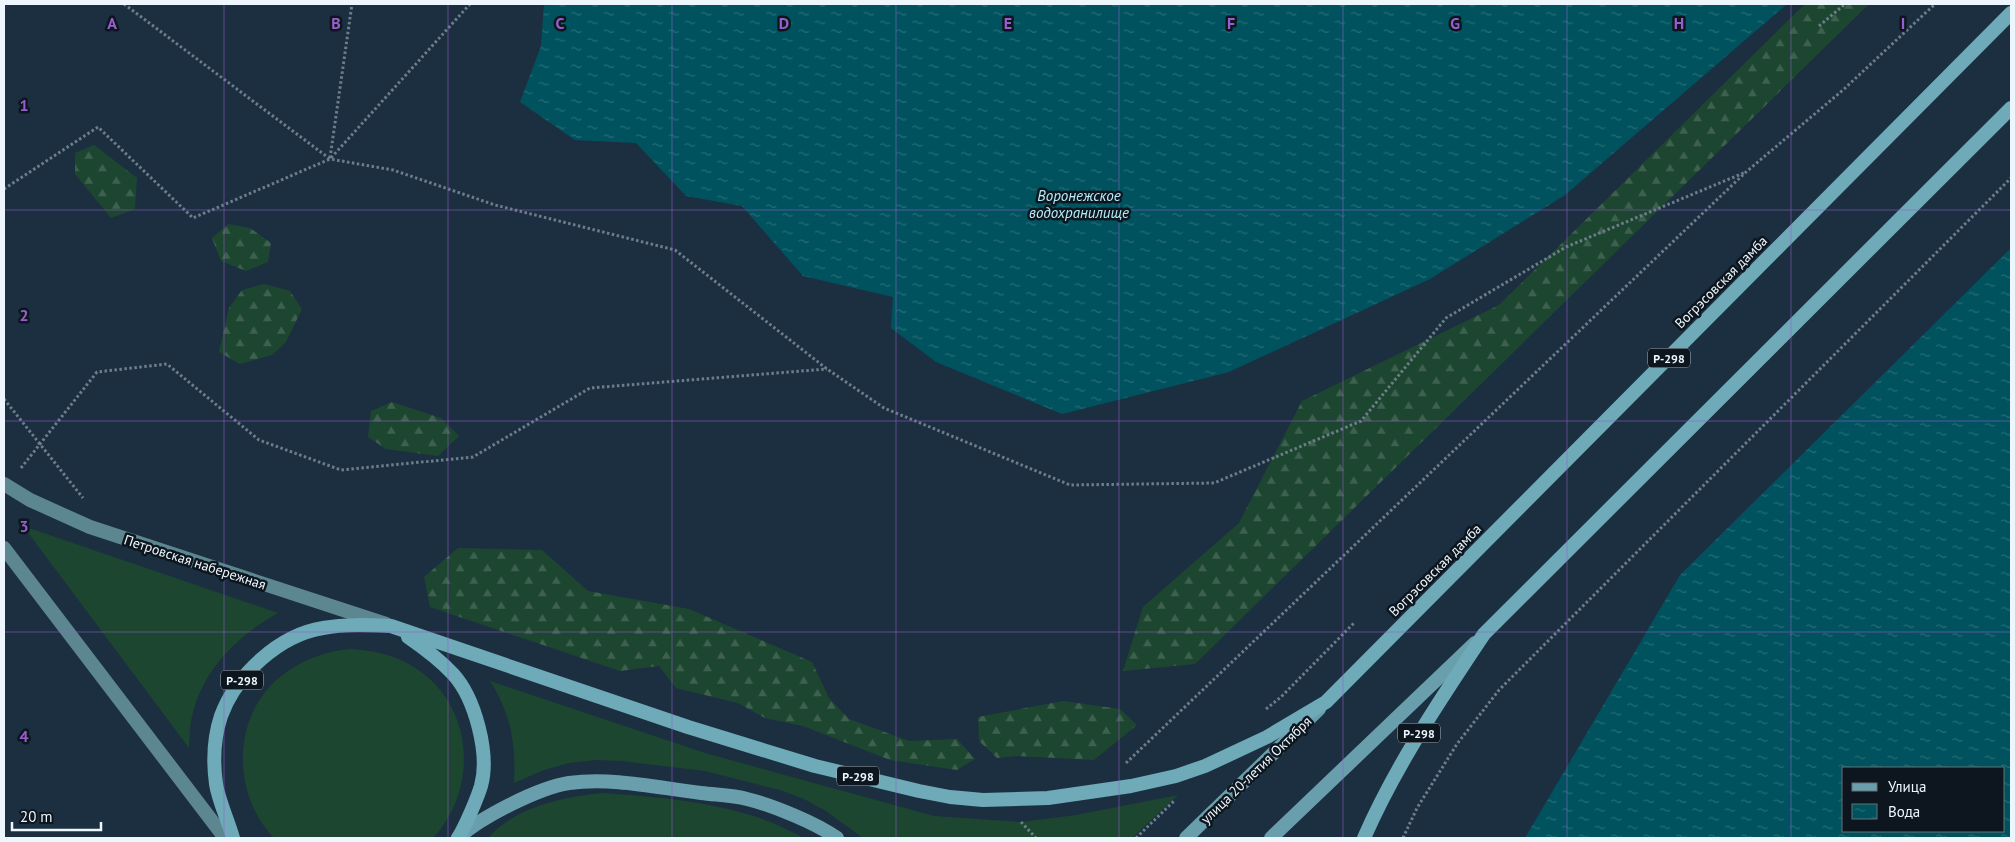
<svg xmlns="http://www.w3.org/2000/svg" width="2015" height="842" font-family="'PT Sans',sans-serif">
<defs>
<pattern id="forest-firs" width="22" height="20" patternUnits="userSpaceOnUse" patternTransform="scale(1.25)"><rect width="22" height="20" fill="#1d4630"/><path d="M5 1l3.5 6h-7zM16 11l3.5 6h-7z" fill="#3e614f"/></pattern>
<pattern id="water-ripples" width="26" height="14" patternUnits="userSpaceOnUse" patternTransform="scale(1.25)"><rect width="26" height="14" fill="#00535e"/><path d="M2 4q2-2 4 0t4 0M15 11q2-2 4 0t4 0" fill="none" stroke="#266c76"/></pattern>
</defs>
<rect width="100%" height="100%" fill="#1b2f40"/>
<path fill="#1d4630" d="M23,526L278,613C237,636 202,670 192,717C189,727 190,738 189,748Z
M350,649C369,650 387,653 405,662C473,696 482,785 433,838H274C232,795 231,717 280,677C301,660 323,652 350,649Z
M490,681L705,753L934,816L1021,822L1076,815L1178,795L1132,838H863L826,811L804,799L780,790L705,771L621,761L596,760L569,763L544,770L514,783C516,744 511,714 490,681Z
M603,793C660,797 720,802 773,823C784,828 794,833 804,838H488C517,806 563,797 603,793Z"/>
<path fill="url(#forest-firs)" d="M1805,4H1869L1195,664L1123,671L1143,607L1239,523L1302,401L1499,305Z
M94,145L137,178L135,209L111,218L75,174V153Z
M228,224L250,228L271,243L268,262L246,271L221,261L212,238Z
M264,284L290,291L302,309L286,342L272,355L240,364L219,352L229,308L242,290Z
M392,402L441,418L459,436L438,456L386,449L368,437L371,411Z
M458,548L542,550L588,591L689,609L812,662L829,698L849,719L909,741L957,739L975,759L957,770L890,760L803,726L765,718L738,703L676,688L659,666L620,671L430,607L424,577Z
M1063,701L1120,709L1137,725L1094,760L1017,756L997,758L979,741L978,717Z"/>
<path fill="url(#water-ripples)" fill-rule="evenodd" d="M544,4H1787L1565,195L1430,279L1229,372L1062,414L936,362L891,328L893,297L803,276L742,206L686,196L636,143L575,140L520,102L541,46Z
M2011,248V838H1525L1680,575ZM1844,768H2004V831H1844Z"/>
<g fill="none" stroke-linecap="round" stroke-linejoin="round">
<path stroke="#6d7d8a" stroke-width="3" stroke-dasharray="2.5 2.5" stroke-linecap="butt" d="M124,4L330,159L393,170L495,205L675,250L827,369L884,408L1070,485L1214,483L1361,421L1446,318L1566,247L1746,172
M1819,26L1845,4
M330,158L352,4
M4,189L98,127L193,218L330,159L470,4
M4,399L83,498
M21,468L97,372L167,364L259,440L341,470L473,457L590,388L827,369
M1266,709L1281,697L1354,623
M1126,763L1746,172L1843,90L1935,4
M1021,822L1036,838
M1136,838L1175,800
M1403,838L1417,808L1457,744L1499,690L2011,178"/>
<path stroke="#5d8790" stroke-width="14" d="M4,484L30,500L90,527L386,624
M4,548L225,838"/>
<path stroke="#699fac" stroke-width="14" d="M458,838C481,817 538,788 569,783C613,777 658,788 701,793C716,795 732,795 747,799C772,805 816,823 837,838
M1186,838L1319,709
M1271,838L1475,643"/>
<path stroke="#6eaab8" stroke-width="14" d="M408,637C424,648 440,660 453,674C475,698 490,754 481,786C477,799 465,827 458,838
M233,838C228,820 219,802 216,784C213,762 214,737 221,716C236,675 279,635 323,628C345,624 369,625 391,626L688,727L815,766L919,791L950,797L983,800L1048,798L1131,786L1176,776L1205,766L1267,737L1326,702L2011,13
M1364,838C1396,765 1440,700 1484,634L2011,108"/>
</g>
<path fill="none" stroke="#985ece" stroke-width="1" stroke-opacity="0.55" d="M224,4V838M448,4V838M672,4V838M896,4V838M1119,4V838M1343,4V838M1567,4V838M1791,4V838M4,210H2011M4,421H2011M4,632H2011"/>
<g text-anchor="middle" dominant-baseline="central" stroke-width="5" stroke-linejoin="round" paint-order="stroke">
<g fill="#0d161e" stroke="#aab3ba" stroke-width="1">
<rect x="1648" y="348.5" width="42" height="19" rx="4"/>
<rect x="221" y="670.5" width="42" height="19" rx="4"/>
<rect x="1398" y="723.5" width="42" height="19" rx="4"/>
<rect x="837" y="766.5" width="42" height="19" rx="4"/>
</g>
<g font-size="12" font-weight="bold" fill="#eef6fd">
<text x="1669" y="358">Р-298</text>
<text x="242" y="680">Р-298</text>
<text x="1419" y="733">Р-298</text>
<text x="858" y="776">Р-298</text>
</g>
<g font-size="14" fill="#eef6fd" stroke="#0d161e">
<text transform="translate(1721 282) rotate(-45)">Вогрэсовская дамба</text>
<text transform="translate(195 562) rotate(18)">Петровская набережная</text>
<text transform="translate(1435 570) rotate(-45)">Вогрэсовская дамба</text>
<text transform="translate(1256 770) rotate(-44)">улица 20-летия Октября</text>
</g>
<g font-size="15" font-style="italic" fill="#b4eef9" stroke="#0d161e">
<text x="1079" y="195">Воронежское<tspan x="1079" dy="17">водохранилище</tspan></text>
</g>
</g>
<g font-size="16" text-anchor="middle" font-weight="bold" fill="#985ece" stroke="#0d161e" stroke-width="5" stroke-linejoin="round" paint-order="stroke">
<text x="112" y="29">A</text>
<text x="336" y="29">B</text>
<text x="560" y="29">C</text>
<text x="784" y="29">D</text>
<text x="1008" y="29">E</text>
<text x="1231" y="29">F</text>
<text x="1455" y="29">G</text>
<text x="1679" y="29">H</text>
<text x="1903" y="29">I</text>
<text x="24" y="111">1</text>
<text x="24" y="321">2</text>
<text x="24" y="532">3</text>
<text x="24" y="742">4</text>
</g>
<rect width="2015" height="842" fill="none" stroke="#eef6fd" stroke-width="10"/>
<rect x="1842" y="767" width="162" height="65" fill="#0d161e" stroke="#677077"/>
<rect x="1852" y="783" width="25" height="8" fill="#699fac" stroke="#677077"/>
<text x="1888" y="792" font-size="15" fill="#eef6fd">Улица</text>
<rect x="1852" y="804" width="25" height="15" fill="url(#water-ripples)" stroke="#677077"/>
<text x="1888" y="817" font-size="15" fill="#eef6fd">Вода</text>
<path d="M12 822v8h89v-8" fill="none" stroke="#eef6fd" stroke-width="2.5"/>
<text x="20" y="822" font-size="15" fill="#eef6fd" stroke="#0d161e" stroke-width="4" paint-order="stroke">20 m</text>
</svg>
